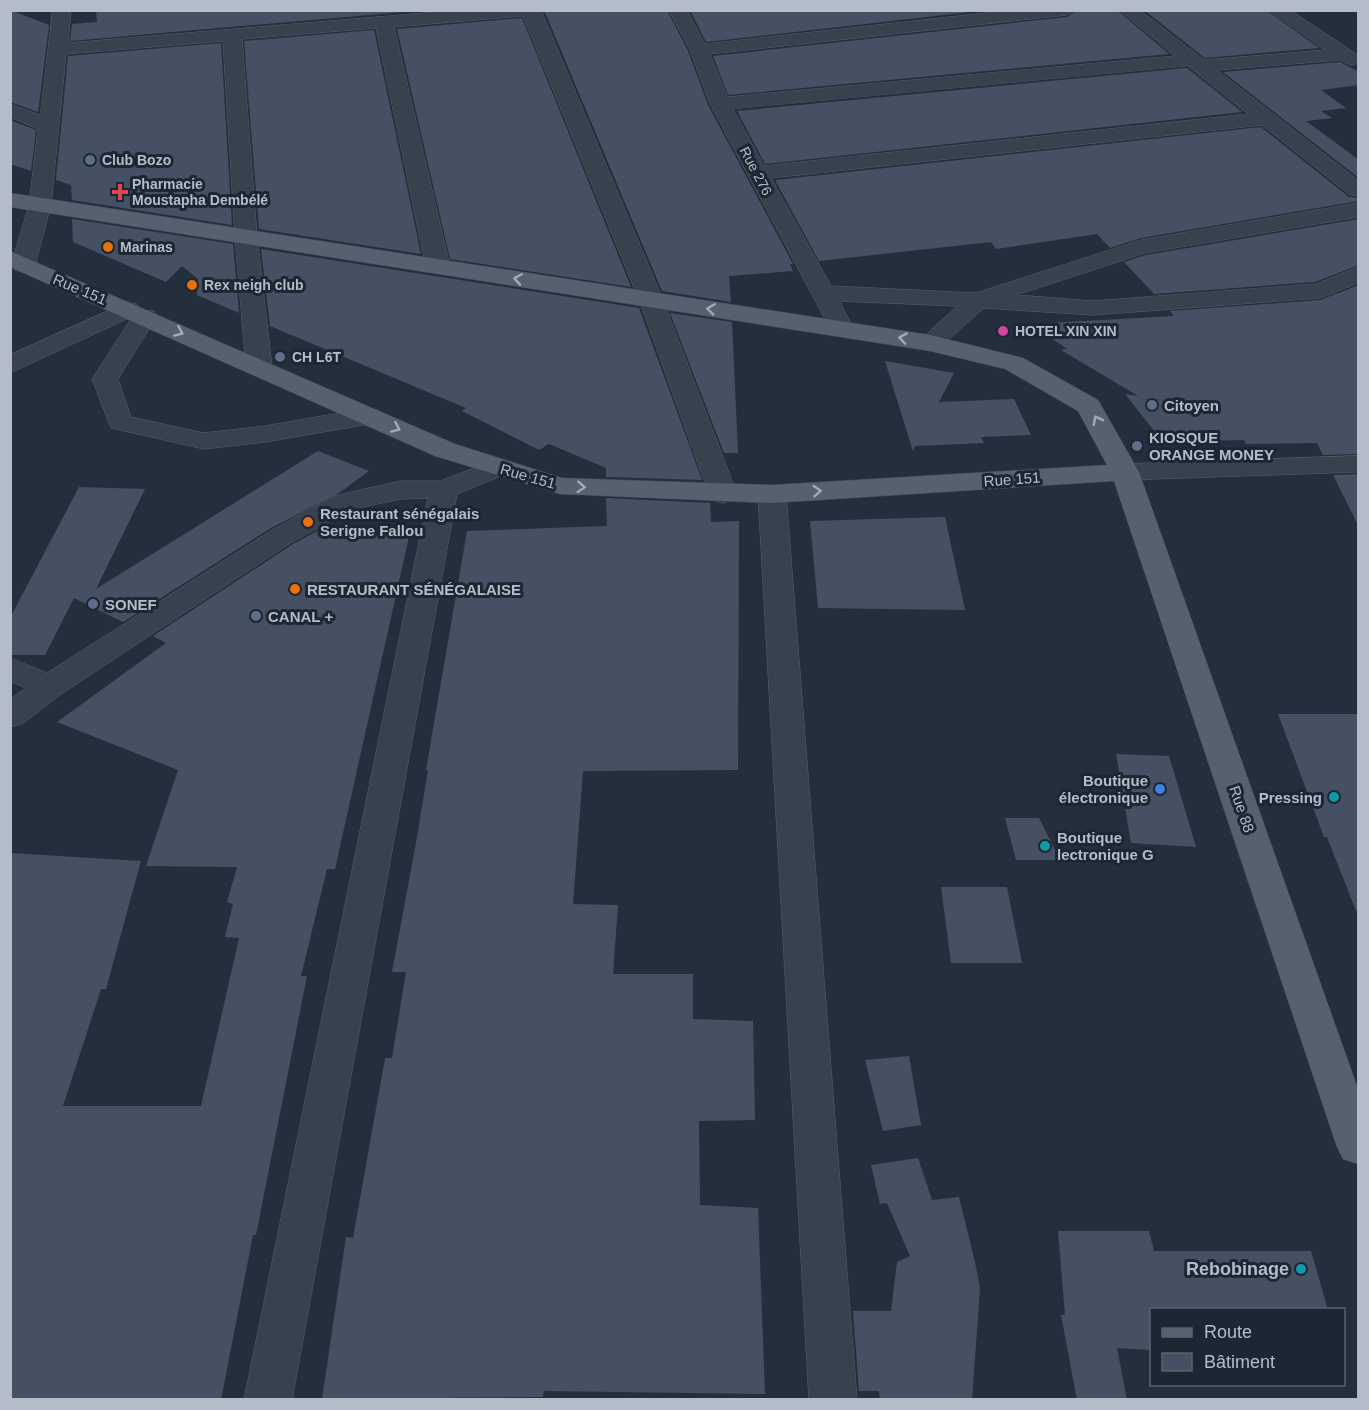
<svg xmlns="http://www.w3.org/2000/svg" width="1369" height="1410" font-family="Helvetica,sans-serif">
<rect width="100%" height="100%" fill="#242f3e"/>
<path fill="#455162" d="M10,10L49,25L38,112L10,102Z
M96,10H427L70,41L72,24L97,22Z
M544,10H667L688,51L708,105L793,264H790L793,271L729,276L731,302L662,291Z
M690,10H988L706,42Z
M1078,10H1117L1169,54L728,95L713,56L1067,17Z
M1144,10H1266L1319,48L1205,58Z
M522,18L631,287L450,259L397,29Z
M374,30L421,254L259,229L244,41Z
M221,43L232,225L72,200L71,185L56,180L68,56Z
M1340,62L1359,72V85L1321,90L1346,108L1321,111L1332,118L1306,121L1359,160V178L1223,72Z
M1187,68L1242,112L765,164L737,111Z
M10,120L36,130L31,171L10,164Z
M1261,127L1349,197L1359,198V201L1141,238L1110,248L1097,234L996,249L991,242L819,261L775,180Z
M72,219L233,244L239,313L197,295L198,279L182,266L166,282L73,242Z
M1359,219V265L1315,282L1154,294L1124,262L1146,255Z
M261,249L639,308L702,480L606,477V468L549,444L539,450L462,411L466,408L270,326Z
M1359,285V454L1323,455L1317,443L1246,444L1244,440L1163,442L1125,394L1138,396L1061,350L1067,349L1031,324L1174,316L1170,311L1320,300Z
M670,313L732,322L738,453H724Z
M885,361L954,373L939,402L1014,399L1031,435L981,437L984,443L915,446L913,451Z
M318,451L369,471L339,493L271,528L123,622L74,598L45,655H10V618L79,487L145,489L96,589Z
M1359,474V527L1333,475Z
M606,498L710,503L711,522L739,521L738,770L583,771L573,904L618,905L613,974H693V1019L753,1021L755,1120L699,1121L700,1205L758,1208L765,1394L544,1391L543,1397L322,1399L346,1237L353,1238L385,1058H392L406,972H392L416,843L428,770H426L467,531L607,526Z
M945,517L965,610L818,608L810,521Z
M323,528L408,529V532H410L335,869H327L301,976H307L256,1235H253L221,1400H10V853L141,861L106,989H101L63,1106H201L239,938L225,937L233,904L227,902L237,867L146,866L178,770L57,722L166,643L153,636L293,544Z
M1278,714H1359V910L1356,911L1327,837H1324Z
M1116,754L1169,756L1196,847L1131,843Z
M1005,818H1039L1060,860H1016Z
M941,887H1007L1022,963H951Z
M909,1056L921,1125L883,1131L865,1060Z
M918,1158L932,1200L959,1197L975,1262L980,1288L972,1400H880L879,1391H859L853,1311H891L897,1262L910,1256L887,1203L880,1204L871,1165Z
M1058,1231H1149L1154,1251H1311L1328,1310H1152V1350L1117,1348L1127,1400H1077L1061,1315H1065Z"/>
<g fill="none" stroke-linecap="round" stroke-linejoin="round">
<g stroke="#565f6c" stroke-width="1">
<path id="minor" d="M53,10H71L68,43L460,10H541L663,300L737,494L733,500L723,503L713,500L709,494L639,300L523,16L394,27L450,267L446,272L438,274L430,272L426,267L376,28L242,39L257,237L272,367L268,372L259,375L250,372L246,367L235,237L223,41L66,54L51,205L35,265L31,270L23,272L15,270L11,265L29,205L38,129L10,117V104L40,115Z
M669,10H687L705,44L1013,10H1076L1067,15L710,54L727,97L1175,56L1119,10H1140L1204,60L1325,50L1268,10H1290L1358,55V63L1351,65L1340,60L1217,70L1358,180V196L1350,195L1262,125L771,178L831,286L976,293L1141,240L1358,203V217L1145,253L1016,295L1093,301L1316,284L1358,267V283L1320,298L1093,315L984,308L939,348L930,351L921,348L917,343L957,306L839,301L853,327L850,332L841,334L832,332L710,104L690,50ZM1188,66L1248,114L764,166L733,109Z
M128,302L137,304L140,310L154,311L157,316L118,379L131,417L204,433L265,426L369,408L378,410L382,416L378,422L369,424L265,442L204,449L111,428L92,379L133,316L10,373V355Z
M1358,456V472L1125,480L1115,478L1111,472L1115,466L1125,464Z
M498,459L508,461L512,467L508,473L457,494L292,1400H244L428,498L400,499L353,509L292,542L61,694L22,724L10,727V699L26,688L10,681V658L47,673L272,530L334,496L400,481H440Z
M772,485L782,488L786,494L857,1400H809L758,494L762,488Z"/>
</g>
<g stroke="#414a57" stroke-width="1">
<path id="major" d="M10,193L930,335L1023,358L1098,400L1139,472L1358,1089V1164L1343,1159L1337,1147L1114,481L772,503L560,494L435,456L10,267V251L455,444L562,478L772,485L1107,465L1078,411L1005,369L930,351L10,207Z"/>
</g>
<use href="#minor" fill="#38414e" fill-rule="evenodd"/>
<use href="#major" fill="#56606e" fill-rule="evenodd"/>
</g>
<defs><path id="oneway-chevron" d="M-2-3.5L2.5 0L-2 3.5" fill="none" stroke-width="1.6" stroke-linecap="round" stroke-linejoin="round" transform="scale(1.5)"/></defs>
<g stroke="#a1aab7">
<use href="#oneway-chevron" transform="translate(518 279) rotate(-171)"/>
<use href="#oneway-chevron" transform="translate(711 309) rotate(-172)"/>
<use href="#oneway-chevron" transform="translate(179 332) rotate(24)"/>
<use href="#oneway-chevron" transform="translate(903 338) rotate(-170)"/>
<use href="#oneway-chevron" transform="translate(1097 420) rotate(-118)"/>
<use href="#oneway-chevron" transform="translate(396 428) rotate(24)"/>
<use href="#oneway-chevron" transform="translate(581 487) rotate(3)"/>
<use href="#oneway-chevron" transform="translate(817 491) rotate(-4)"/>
</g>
<g fill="#5c6f8a" stroke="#1d2633" stroke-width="2">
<circle cx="90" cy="160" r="6"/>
<circle cx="280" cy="357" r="6"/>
<circle cx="1152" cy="405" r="6"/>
<circle cx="1137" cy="446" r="6"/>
<circle cx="93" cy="604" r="6"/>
<circle cx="256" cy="616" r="6"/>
</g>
<path fill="#e0444e" stroke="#1d2633" stroke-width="2" d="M117 183h6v6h6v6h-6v6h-6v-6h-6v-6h6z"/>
<g fill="#e8710a" stroke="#1d2633" stroke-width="2">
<circle cx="108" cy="247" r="6"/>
<circle cx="192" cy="285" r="6"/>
<circle cx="308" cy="522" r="6"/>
<circle cx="295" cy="589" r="6"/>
</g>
<circle fill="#d1479c" stroke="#1d2633" stroke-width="2" cx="1003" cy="331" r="6"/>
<circle fill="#3f7fe0" stroke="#1d2633" stroke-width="2" cx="1160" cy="789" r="6"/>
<g fill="#0f9aa8" stroke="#1d2633" stroke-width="2">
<circle cx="1334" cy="797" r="6"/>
<circle cx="1045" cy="846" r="6"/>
<circle cx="1301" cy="1269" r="6"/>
</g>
<g text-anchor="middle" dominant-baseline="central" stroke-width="6" stroke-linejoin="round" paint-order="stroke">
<g font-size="14" font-weight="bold" fill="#b4bcc9" stroke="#1d2633" text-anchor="start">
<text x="102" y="160">Club Bozo</text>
<text x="132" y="184">Pharmacie<tspan x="132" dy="16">Moustapha Dembélé</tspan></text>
<text x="120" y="247">Marinas</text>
<text x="204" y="285">Rex neigh club</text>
<text x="1015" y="331">HOTEL XIN XIN</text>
<text x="292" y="357">CH L6T</text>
</g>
<g font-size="14" fill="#b4bcc9" stroke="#1d2633">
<text transform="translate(756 171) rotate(62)">Rue 276</text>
</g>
<g font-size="15" fill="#b4bcc9" stroke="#1d2633">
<text transform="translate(80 289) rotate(23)">Rue 151</text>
<text transform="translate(528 476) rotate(16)">Rue 151</text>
<text transform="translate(1012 479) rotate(-4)">Rue 151</text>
<text transform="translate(1242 809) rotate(71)">Rue 88</text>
</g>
<g font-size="15" font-weight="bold" fill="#b4bcc9" stroke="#1d2633" text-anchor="start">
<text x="1164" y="405">Citoyen</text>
<text x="1149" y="437">KIOSQUE<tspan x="1149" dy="17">ORANGE MONEY</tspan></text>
<text x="320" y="513">Restaurant sénégalais<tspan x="320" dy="17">Serigne Fallou</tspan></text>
<text x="307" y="589">RESTAURANT SÉNÉGALAISE</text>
<text x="105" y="604">SONEF</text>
<text x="268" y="616">CANAL +</text>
<text x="1148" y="780" text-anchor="end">Boutique<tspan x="1148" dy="17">électronique</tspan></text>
<text x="1322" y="797" text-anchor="end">Pressing</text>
<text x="1057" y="837">Boutique<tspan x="1057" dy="17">lectronique G</tspan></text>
</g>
<g font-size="18" font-weight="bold" fill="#b4bcc9" stroke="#1d2633" text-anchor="end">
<text x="1289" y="1269">Rebobinage</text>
</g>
</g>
<rect width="1369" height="1410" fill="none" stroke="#b4bcc9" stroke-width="24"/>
<rect x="1150" y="1308" width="195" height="78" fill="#1d2633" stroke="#59626f" stroke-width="1.5"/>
<rect x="1162" y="1328" width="30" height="9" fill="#56606e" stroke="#59626f" stroke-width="1.5"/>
<text x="1204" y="1338" font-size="18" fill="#b4bcc9">Route</text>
<rect x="1162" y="1353" width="30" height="18" fill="#455162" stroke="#59626f" stroke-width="1.5"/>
<text x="1204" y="1368" font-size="18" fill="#b4bcc9">Bâtiment</text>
</svg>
